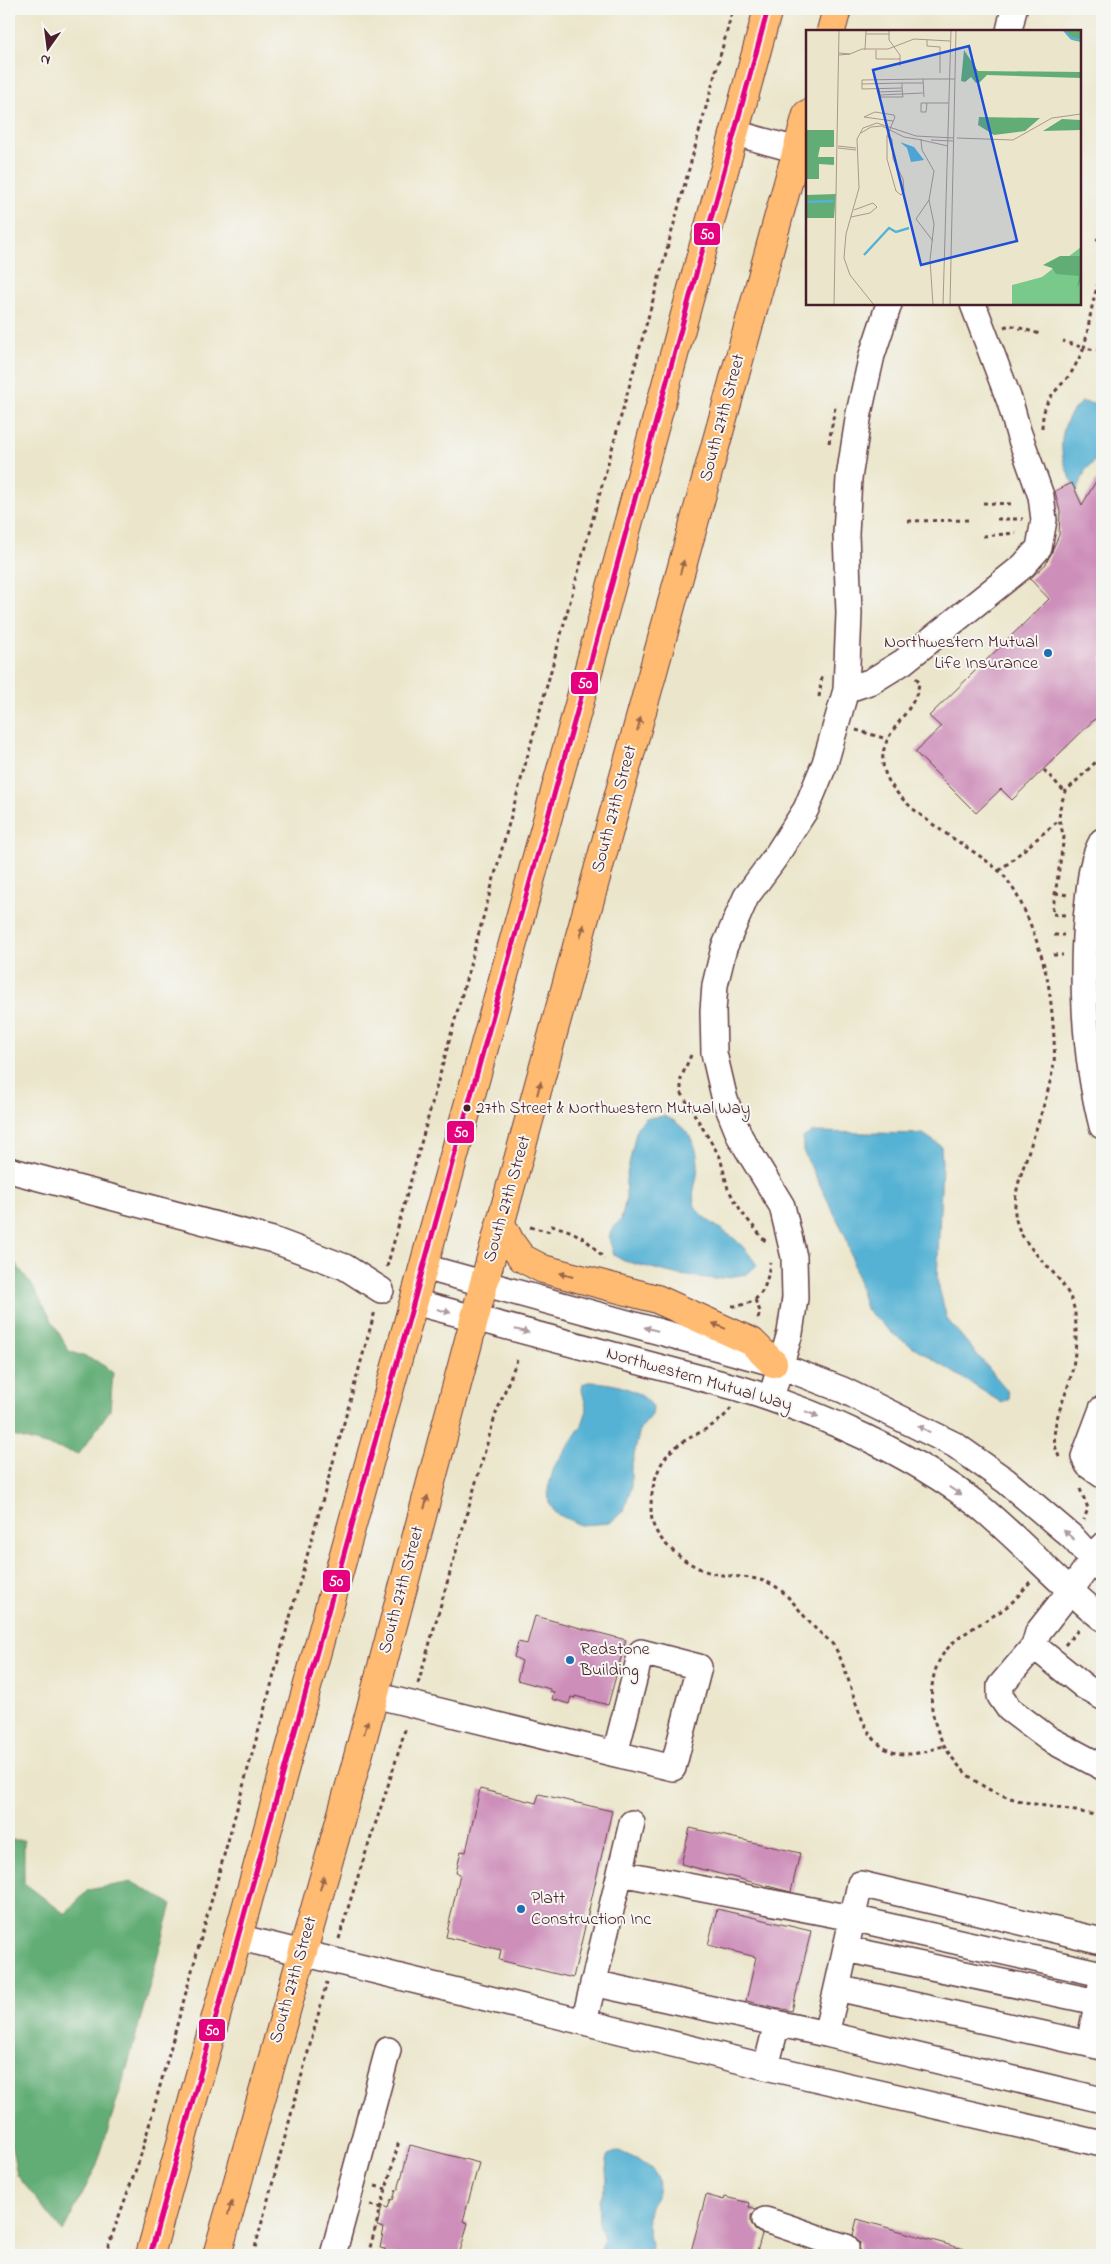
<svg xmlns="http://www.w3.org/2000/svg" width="1111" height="2264" font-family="'Indie Flower',sans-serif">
<rect width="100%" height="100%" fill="#f6f6f2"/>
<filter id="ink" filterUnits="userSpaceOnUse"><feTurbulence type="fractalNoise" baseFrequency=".02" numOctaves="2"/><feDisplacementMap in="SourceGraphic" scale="10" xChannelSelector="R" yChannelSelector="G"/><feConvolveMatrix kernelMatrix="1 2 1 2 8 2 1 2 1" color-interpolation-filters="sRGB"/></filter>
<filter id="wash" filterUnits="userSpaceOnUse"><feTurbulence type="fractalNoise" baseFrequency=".0096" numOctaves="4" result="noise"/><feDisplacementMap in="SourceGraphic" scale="20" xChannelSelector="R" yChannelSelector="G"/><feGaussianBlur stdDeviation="1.12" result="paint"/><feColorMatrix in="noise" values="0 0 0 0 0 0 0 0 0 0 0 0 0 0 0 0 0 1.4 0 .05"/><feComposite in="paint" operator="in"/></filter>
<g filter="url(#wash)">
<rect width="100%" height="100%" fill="#ebe6cb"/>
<path fill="#62ad76" stroke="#566650" d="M9,1255L32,1285L69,1351L99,1362L113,1373L110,1410L79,1454L9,1435Z
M9,1840H24V1883L65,1914L88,1890L132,1882L172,1904L127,2068L97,2165L63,2232L17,2175L9,2132Z"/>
<path fill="#56b2d4" stroke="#506880" d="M1082,402L1102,405V453L1085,471L1077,491C1073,482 1067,472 1064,462C1058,441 1064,415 1082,402Z
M664,1116C685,1124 698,1143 698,1166C698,1180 689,1195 696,1208C702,1219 727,1232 737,1241C745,1248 751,1257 757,1265L747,1274L716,1279L679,1275L624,1261L614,1255L609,1238L612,1228L621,1220L626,1199V1179L637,1127L646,1118Z
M812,1132L923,1134L941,1146L942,1164L937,1280L947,1319L1007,1390L1009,1399L1002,1403L893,1334L866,1309L846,1237L803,1151V1138Z
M588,1382C610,1382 640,1388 653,1407L652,1415L640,1429L631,1468V1489L624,1510L610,1523L580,1525L555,1513L549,1502L548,1489L554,1467L582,1425L587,1410L582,1390L583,1384Z
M619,2151C635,2159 664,2168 658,2191C657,2198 651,2203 649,2209C645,2224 652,2240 651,2255H600L603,2236L598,2219L600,2201L607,2181L606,2168L608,2155Z"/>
<g id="blocks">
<path fill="#cd8eb9" d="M1102,471V712L1012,800L1001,789L976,813L915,752L941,727L929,716L1049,599L1030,579L1046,564L1059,535L1060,512L1055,491L1072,483L1082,505Z
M535,1616L626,1640L608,1705L575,1696V1698L571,1697L569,1704L552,1699L554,1692L550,1691V1689L517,1680L522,1661L514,1657L518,1642L527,1644Z
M480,1789L536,1803L539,1794L612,1811L573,1978L499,1960L501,1950L446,1937L460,1874L456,1873L461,1851L466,1852Z
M690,1828L800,1853L791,1892L681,1864Z
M717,1909L811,1931L792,2011L746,2001L756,1957L708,1945Z
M410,2145L479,2163L463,2221L468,2223L459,2255H383L385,2249L380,2248L384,2228L377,2226L382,2206L388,2208L391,2199L393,2200L396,2190H398Z
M706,2195L724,2200L725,2197L750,2203L749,2207L757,2209L751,2215V2223L755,2230L762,2234L756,2255H690Z
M857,2219L967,2250L966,2255H857L860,2243L853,2235Z"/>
</g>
</g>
<g filter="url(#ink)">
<use href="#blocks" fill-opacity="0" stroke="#623d43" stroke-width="1"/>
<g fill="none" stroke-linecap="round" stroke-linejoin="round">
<g stroke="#623d43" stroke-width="28">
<path id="minor" d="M1009,31L1014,9
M735,133L797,150
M846,690L872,681L903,662L1023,566L1039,548L1044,520L1041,496L1018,431L1010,402L973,304
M1102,841C1092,859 1090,880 1088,900C1080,970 1084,1057 1102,1126
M9,1170L273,1240L345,1267L381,1290
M424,1267L773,1363L843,1390L955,1445L1006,1481L1072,1537L1102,1570
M414,1302L738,1388C820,1413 911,1453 979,1506C1022,1541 1059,1584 1102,1618
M771,1398L790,1333L795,1298L794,1257L782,1206L740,1137L725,1100L714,1053L713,1011L715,985L724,948L746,897L774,859L806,809L825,763L846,690L849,613L846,534L849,478L859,413L872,355L889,304
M1102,1409L1084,1457L1088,1465L1102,1475
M1102,1546L1071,1590L1038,1632L1034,1646L1000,1686V1696L1009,1709L1049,1739L1102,1767
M1034,1646L1085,1687L1102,1697
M374,1695L673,1768L699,1667L641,1652L615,1754
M620,1873L852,1918L1102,1974
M237,1937L584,2022L632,1823
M1102,1941L860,1884L837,1988L1102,2047
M846,1949L1097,2002
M593,1983L826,2034
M837,1988L826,2034L1102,2100
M584,2022L766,2067L1102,2144
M1089,2044L1101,1985
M766,2067L777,2023
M765,2220C793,2228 818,2239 846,2247
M333,2255L388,2050"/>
</g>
<g stroke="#623d43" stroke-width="30">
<path id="major" d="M831,31L837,9
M501,1224L511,1243L522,1258L543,1269L657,1299L752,1342L773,1363
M150,2255L583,690L768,9
M217,2255L356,1764L484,1283L807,114"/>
</g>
<path stroke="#623d43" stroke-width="3" stroke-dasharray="4 4" stroke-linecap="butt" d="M1096,239L1102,241
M1102,275C1091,299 1090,323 1084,348L1102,351
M1004,327L1010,325L1040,334
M1042,428C1043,397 1055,394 1071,373C1076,365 1080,356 1084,348L1063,341
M829,443L835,407
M983,503L1015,504
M997,519H1023
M908,521L972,520
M983,536L1016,533
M916,678L919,681C918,713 879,730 883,764C888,807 969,844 998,870C1021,889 1043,954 1048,983C1051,998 1056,1048 1054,1062C1049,1094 1037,1126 1027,1156C1022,1172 1016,1187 1015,1204C1011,1251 1070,1270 1075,1314C1077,1332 1076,1353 1072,1371C1067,1400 1043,1431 1061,1460
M819,697L822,676
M856,730L887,739
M1044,770L1065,792
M999,871L1059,820
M1055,893L1068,895
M1065,915L1052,914L1064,837L1059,820L1060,808L1065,792L1102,756
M1054,935H1064
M1053,955H1063
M691,1055L681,1078V1092L720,1157L728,1189L743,1214L766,1242
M551,1226C575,1230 589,1240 604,1259
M530,1227L551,1232
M387,1267L733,9
M755,1300L760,1311L758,1319
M732,1306C761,1305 767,1288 770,1262
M731,1408C714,1433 679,1435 663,1461C653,1478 649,1501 652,1520C656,1543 691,1568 712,1573C731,1578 753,1575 771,1584C788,1592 801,1614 814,1627C819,1633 828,1638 833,1645C840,1654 843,1666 847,1676C857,1704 866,1752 903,1754C917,1755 930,1750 943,1746
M1080,1489L1088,1508L1084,1520
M1030,1582C1024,1589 1017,1598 1010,1604C991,1620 965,1629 948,1648C933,1664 930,1688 932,1709C935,1728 942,1745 954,1760C992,1809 1048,1802 1102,1817
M1065,1645L1079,1629
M418,1684L495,1416L517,1360
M339,1939C359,1867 386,1798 406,1726
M375,2186L386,2189
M370,2205L381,2208
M757,2251L764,2253L765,2255
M105,2255L140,2158L375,1311
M253,2255L327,1982
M368,2255L399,2141"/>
<use href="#minor" stroke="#fff" stroke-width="25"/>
<use href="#major" stroke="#febb71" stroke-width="28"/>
<g stroke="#f6f6f2" stroke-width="9">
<path id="bus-1" d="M150,2255L583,690L768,9"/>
</g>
<use href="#bus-1" stroke="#e5007d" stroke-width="5"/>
</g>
<defs><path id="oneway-solid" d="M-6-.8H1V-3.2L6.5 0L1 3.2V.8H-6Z" transform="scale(1.25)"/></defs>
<g fill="#9b654a">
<use href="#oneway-solid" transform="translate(682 567) rotate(-75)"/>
<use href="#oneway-solid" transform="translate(639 724) rotate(-75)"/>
<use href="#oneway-solid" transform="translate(582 931) rotate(-75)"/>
<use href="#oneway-solid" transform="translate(539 1088) rotate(-75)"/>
<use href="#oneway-solid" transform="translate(566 1275) rotate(-165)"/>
<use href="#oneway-solid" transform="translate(719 1326) rotate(-157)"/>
<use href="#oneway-solid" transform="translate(426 1502) rotate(-75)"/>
<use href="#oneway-solid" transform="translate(366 1727) rotate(-75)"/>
<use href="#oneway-solid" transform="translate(322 1883) rotate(-74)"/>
<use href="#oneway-solid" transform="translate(230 2208) rotate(-74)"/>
</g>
<g fill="#ae9aa0">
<use href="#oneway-solid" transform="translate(444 1311) rotate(15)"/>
<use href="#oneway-solid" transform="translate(651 1329) rotate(-165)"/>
<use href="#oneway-solid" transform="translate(522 1331) rotate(14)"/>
<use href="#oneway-solid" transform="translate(812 1414) rotate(22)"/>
<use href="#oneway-solid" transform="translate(924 1429) rotate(-152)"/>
<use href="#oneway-solid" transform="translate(955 1491) rotate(34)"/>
<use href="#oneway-solid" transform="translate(1069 1535) rotate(-138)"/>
</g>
</g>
<g fill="#1f6fb2" stroke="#f6f6f2" stroke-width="2">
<circle cx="1048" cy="653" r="5"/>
<circle cx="570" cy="1660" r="5"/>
<circle cx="521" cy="1909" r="5"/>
</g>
<circle fill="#4a1f2b" stroke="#f6f6f2" stroke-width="2" cx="467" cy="1108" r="4.5"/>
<g text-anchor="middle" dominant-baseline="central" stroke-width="4" stroke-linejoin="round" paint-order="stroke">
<g font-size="17" fill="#4a1f2b" stroke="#f6f6f2" text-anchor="start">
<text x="476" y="1108">27th Street &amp; Northwestern Mutual Way</text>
</g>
<g font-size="18" fill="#4a1f2b" stroke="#f6f6f2">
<text transform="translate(723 418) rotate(-75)">South 27th Street</text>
<text transform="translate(615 809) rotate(-75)">South 27th Street</text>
<text transform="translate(508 1199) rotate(-74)">South 27th Street</text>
<text transform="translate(699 1380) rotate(16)">Northwestern Mutual Way</text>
<text transform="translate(402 1590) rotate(-75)">South 27th Street</text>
<text transform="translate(294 1980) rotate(-74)">South 27th Street</text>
</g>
<g font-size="18" fill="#4a1f2b" stroke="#f6f6f2" text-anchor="start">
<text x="1038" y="643" text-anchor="end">Northwestern Mutual<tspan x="1038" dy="21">Life Insurance</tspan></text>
<text x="580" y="1650">Redstone<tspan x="580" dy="21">Building</tspan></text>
<text x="531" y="1899">Platt<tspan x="531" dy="21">Construction Inc</tspan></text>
</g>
</g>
<g transform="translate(806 30)">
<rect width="275" height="275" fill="#ebe6cb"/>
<path d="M275,217V275H206V255L236,247Z" fill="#78c98a"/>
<path d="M257,0H275V12L266,10ZM158,20L172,41L275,42V48L181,45L174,52L170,53L165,47L159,52L155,51ZM173,87L234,88L219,101L188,105L172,95ZM256,89L275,90V100L237,101ZM0,100H28V117H14L12,127H28V135L13,134V149H0ZM30,164L28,188H0V165ZM254,226H275V251L271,258L273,246L250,244L246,238L237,235Z" fill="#62ad76"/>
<path d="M94,112L108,117L118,130L105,132L101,118Z" fill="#56b2d4"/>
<path fill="none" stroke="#56b2d4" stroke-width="2.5" d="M258,0L265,8L275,10M0,172L28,171M58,225L83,198L90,202L103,198"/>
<path fill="none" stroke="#ab968b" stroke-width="1" d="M83,0V10L94,25V36M60,4H83M121,10V16L134,17V43M59,20L60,0M70,20V29H94M44,24L56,19H82L108,9L144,11M33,25L44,24L33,23M96,53H117M56,54L96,53V58M73,58L74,67H97L96,58L56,59V50L117,49M74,62L96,61M74,65L117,63M118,67L117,49H149M121,73L120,82H115V73H143M55,103L65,97L76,96L98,107L116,110M81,106L86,109L87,129L97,149L98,161L95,165L90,161L81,129ZM81,106L89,87L88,85L69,82L58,87L87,91M151,108L207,110L246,88L275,84M115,110L116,120L128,141L123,170L128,194L124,230L127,275M115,110L142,116M125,110L147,111M32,116L50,118M32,118L50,120M123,170L110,189L127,211M45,187L64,183L71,177L67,173L48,180M28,275L33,0M68,275L44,245L38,228L40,204L53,158L51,109L57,98L71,93L110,106L148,108M137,275L145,0M144,275L150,0"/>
<path fill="#1d4ed8" fill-opacity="0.15" stroke="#1d4ed8" stroke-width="2.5" d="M163,16L211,211L115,235L67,40Z"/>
<rect width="275" height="275" fill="none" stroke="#4a1f2b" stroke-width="2.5"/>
</g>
<g stroke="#f6f6f2" stroke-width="2">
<rect x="693" y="222" width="28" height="24" rx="5" fill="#e5007d"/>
<rect x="570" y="671" width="29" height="24" rx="5" fill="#e5007d"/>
<rect x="446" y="1120" width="29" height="24" rx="5" fill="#e5007d"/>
<rect x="322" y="1569" width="29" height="24" rx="5" fill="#e5007d"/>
<rect x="198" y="2018" width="28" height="24" rx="5" fill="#e5007d"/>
</g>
<g font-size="14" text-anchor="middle" font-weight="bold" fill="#fff">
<text x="707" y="239">50</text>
<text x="585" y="688">50</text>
<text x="461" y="1137">50</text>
<text x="336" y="1586">50</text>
<text x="212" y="2035">50</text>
</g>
<rect width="1111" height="2264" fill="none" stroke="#f6f6f2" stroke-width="30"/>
<g transform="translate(48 48) rotate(194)" stroke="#f6f6f2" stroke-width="4" paint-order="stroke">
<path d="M0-4L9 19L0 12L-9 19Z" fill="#4a1f2b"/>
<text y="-8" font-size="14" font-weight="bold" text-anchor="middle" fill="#4a1f2b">N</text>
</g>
</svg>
